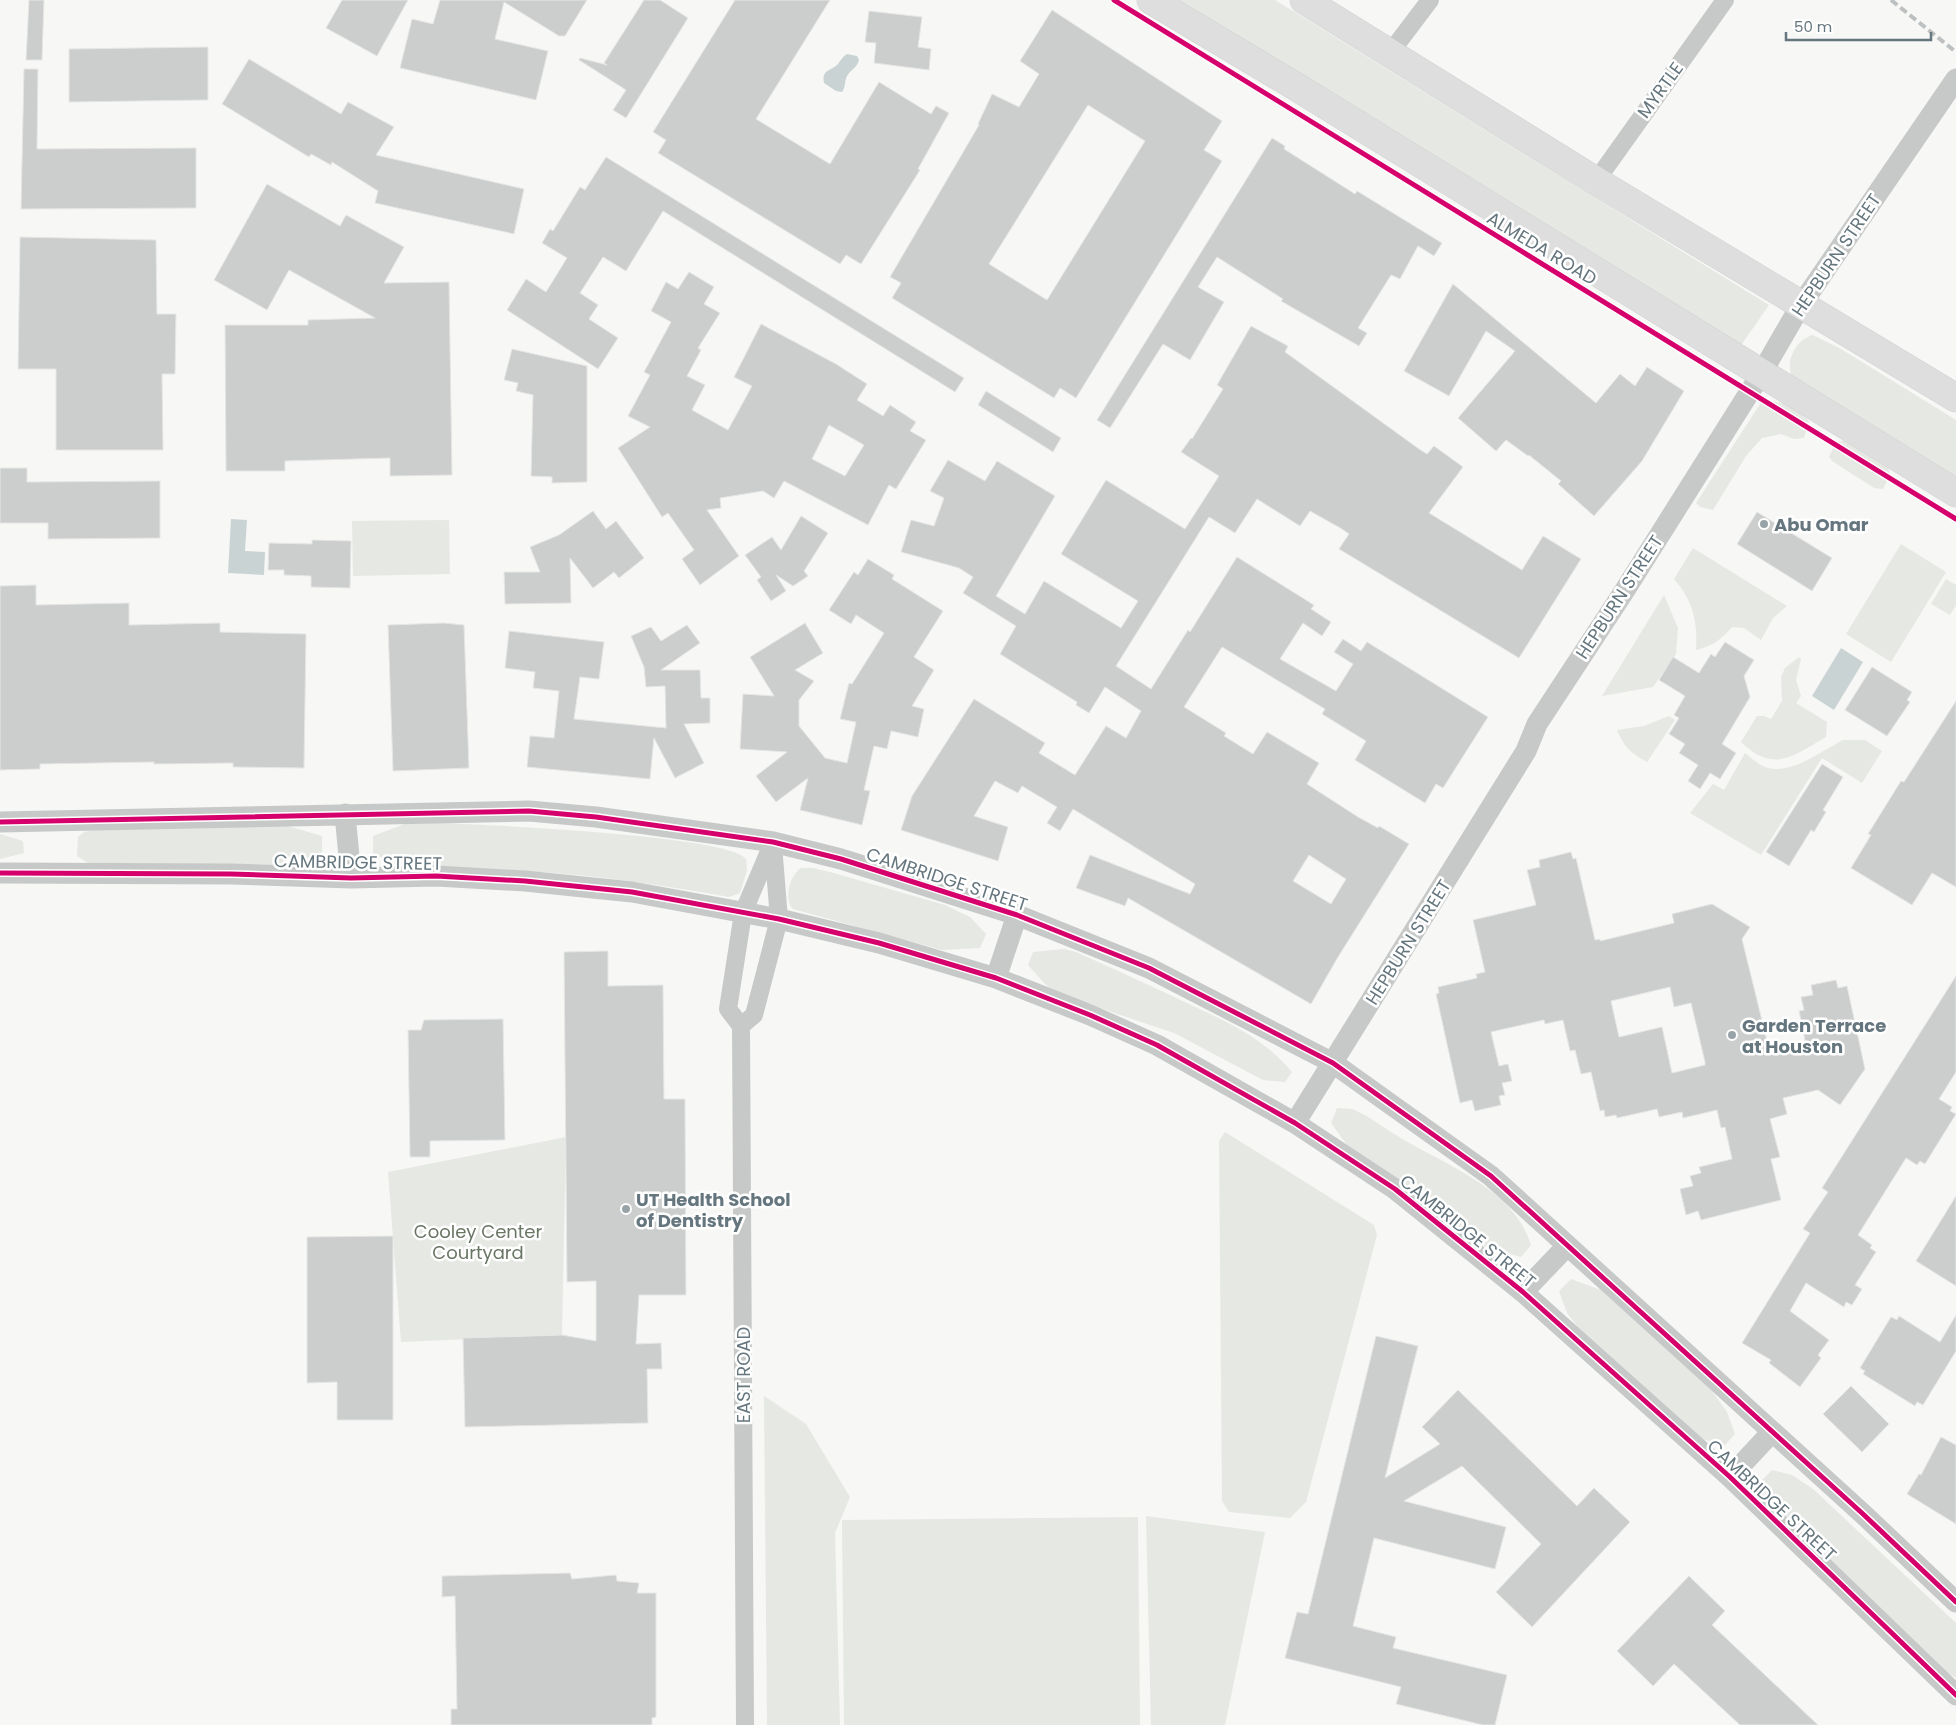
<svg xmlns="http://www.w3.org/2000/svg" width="1956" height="1725" font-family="Poppins,sans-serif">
<rect width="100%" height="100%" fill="#f7f7f6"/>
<path fill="#e6e8e4" d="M1178,0H1275L1769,305L1742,344L1735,343Z
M1813,335L1841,349L1956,420V480L1792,377C1785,361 1796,339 1813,335Z
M1762,401C1785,401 1792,406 1809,421L1804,438L1794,439L1781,434L1762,438L1746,456L1713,510L1700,507L1696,503Z
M1846,440L1888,467L1890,475L1883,489L1874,488L1832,461L1829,457L1836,442Z
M449,520L450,574L353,576L352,521Z
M1901,544L1946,572L1891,662L1846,634Z
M1693,548L1787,606L1773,618L1761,640L1744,628L1732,627C1721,640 1712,646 1696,650C1698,623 1693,600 1674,579Z
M1946,579L1956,585V605L1950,615L1931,604Z
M1664,595L1678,628L1676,654L1653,687L1602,696Z
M1799,657L1801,659L1796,680L1801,696L1796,703L1827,722L1826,737C1793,756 1774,774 1741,742L1757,716H1764L1771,719L1782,701L1781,677L1785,668Z
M1669,716L1675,720L1647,762C1631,753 1624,747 1617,730L1644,726Z
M1843,740H1865L1882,751L1862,783L1822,758L1761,855L1690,813L1713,784L1724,790L1745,753C1751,758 1760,766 1768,768C1792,774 1822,751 1843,740Z
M410,822C453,823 729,834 746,859L747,870L740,893L729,897C662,885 594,875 526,871C484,868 407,876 373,853V836Z
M284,825L322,836V853L299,863L285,865L88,863L77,856L78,837L84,832L98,829Z
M0,834L23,841L24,853L0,859Z
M801,868H813L830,872L945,905L970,917L986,934L980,948L942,950L793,909C783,899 790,875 801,868Z
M1064,949L1076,952C1115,969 1153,987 1191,1005C1231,1024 1262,1037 1292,1072L1285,1082L1263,1080L1174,1033L1058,994L1045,984L1028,965L1033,952Z
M1337,1108L1352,1109L1365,1115C1378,1123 1390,1132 1404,1140C1449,1166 1515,1191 1531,1245L1521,1257L1486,1247L1347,1145L1331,1123Z
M1225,1132L1374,1225L1377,1235L1306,1502L1290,1518L1229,1512L1222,1501L1219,1141Z
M566,1137L562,1335L401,1342L388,1172Z
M1571,1279L1601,1290L1712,1391L1727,1412L1735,1434L1724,1446L1700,1438L1580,1330L1567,1313L1559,1291Z
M764,1396L806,1424L850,1497L835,1533L840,1725H767Z
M1772,1470L1792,1475L1813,1489L1956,1623V1678L1940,1669L1767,1500L1761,1481Z
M1146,1516L1265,1532L1225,1725H1151Z
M1138,1517L1140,1725H844L842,1520Z"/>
<path fill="#cad3d4" d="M847,54L857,56L859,60C857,68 851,69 847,76C844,82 846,87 842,92L836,91L824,83C821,69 832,71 838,64C841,60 842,57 847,54Z
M231,519L247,520L245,551L265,552L264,575L228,573Z
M1841,648L1863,662L1834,710L1812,696Z"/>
<path fill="#cccece" stroke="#e6e6e6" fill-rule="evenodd" d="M29,0H44L42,60H26Z
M342,0H408L377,56L326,28Z
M440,0H587L565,36H559L504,2L495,39L548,51L536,100L400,68L412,19L433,24Z
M644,0H660L688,18L626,118L613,110L626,90L579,60L580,58L607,65L604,63Z
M735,0H830L756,119L830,164L879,82L931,114L936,106L949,113L918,169L920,170L861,264L846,255L840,264L658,153L666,140L653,132Z
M1052,10L1222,121L1204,150L1222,161L1076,398L1060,388L1054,398L892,298L901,283L890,277L979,125L978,124L992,94L1019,107L1039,74L1020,61ZM1088,105L1145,141L1047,300L989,264Z
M869,11L922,17L918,47L931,49L929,70L874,63L876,43L865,42Z
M208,47V100L69,102V49Z
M249,59L341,114L348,102L394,127L376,155L524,189L514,234L375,203L378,191L332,162L331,165L311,154L309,157L222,104Z
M24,69H38L37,149L196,148V208L21,209Z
M1272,138L1285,146L1284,149L1355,194L1357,191L1442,243L1434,256L1418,246L1400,279L1391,275L1358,328L1367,333L1359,346L1281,301L1283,299L1217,257L1198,287L1224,302L1190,360L1163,344L1110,428L1097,420Z
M606,157L964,378L955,392L663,211L626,271L603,257L580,293L598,305L589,319L618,338L598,369L507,310L526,279L546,292L567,258L542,243L550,229L553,231L580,187L585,190Z
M267,184L340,226L346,215L404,247L384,283L449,282L452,475L390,476V458L285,461V471H226L225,325H308V320L375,318L289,270L267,310L214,280Z
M20,237L156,240L157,314H176L175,374H162L163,450H56V369H18Z
M689,272L714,287L704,304L720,313L698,348L701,350L687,376L705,385L692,410L728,430L752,386L734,377L761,324L836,364L867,384L857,400L883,416L890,405L916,422L910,431L926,440L896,489L889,485L868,525L784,481L774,498L763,491L720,498L721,508L707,510L739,556L700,585L682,559L694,550L668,513L662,517L618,448L650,427L628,416L650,375L644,372L671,322L651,311L666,282L678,289ZM829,425L864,445L845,476L812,459Z
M1453,284L1596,403L1620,374L1635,386L1647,367L1684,391L1642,461L1594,516L1558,484L1561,481L1529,455L1528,456L1506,440L1496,451L1458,418L1515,351L1486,331L1449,396L1404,371Z
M1251,326L1288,346L1285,352L1419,449L1427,454L1434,446L1463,467L1429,513L1522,570L1543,536L1581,559L1519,658L1339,549L1349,534L1342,529L1310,511L1300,526L1257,499L1235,533L1209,517L1116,666L1151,689L1188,630L1190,632L1237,557L1314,605L1311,609L1331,622L1322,636L1303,623L1280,659L1336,691L1353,664L1334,652L1343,639L1361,651L1367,642L1488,717L1443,788L1436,784L1425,803L1355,760L1366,741L1322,714L1325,709L1222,647L1184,707L1226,733L1224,736L1253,754L1267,732L1319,763L1307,784L1358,817L1378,828L1379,826L1409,844L1338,957L1311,1004L1128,898L1125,906L1076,888L1090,855L1190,894L1195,884L1073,809L1060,831L1047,823L1057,807L1022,786L1018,793L995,781L974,816L1008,827L998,861L901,830L912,796L974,699L1045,743L1039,753L1075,775L1106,726L1126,738L1141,711L1105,687L1089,713L1076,705L1077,702L1000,654L1016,626L963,593L973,577L959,568L901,552L911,520L934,526L944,498L930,491L948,460L985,481L997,461L1055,496L996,596L1025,614L1044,581L1121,628L1138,601L1061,554L1106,480L1185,529L1219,476L1181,452L1191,438L1192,439L1223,389L1217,385ZM1309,855L1346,879L1331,904L1293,881Z
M512,349L587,366V482L552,483V477L531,476L533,395L516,391L518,383L504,380Z
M986,391L1061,438L1053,452L978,405Z
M0,468H27V482L160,481V538L48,539V523H0Z
M593,511L606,529L616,521L644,558L619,578L614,572L593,588L570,558L571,603L505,604L504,572H540L530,547L559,535Z
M1757,512L1832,558L1812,591L1737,544Z
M801,516L828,533L804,571L808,576L793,586L776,575L786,591L771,601L757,580L761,577L745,555L772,537L781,550Z
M312,540L351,541L350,588L311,587V576L284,575V570H268L269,543L312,544Z
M868,559L894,575L892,579L943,611L914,657L934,670L912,706L924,709L918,737L891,731L887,749L874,746L864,790L870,791L862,825L800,810L808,778L776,802L756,776L787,752L740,749L743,694L774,696L750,657L805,623L823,653L795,670L814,681L799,700V726L825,758L847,763L856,722L840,719L849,683L852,684L884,633L856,615L851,624L829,610L854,572L858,575Z
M36,585V605L129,603V625L220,623V632L306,634L304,768L233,767V763L154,764V762L40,764V769L0,770V586Z
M444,623L464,625L469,768L393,771L388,625Z
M687,625L700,643L661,670H700L701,698H710V723L684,724L704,763L675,778L654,738L650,779L527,767L530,736L554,738L559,691L533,688L535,672L505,668L509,631L604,642L599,679L580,677L574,719L666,728L665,686L646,687L644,667L631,636L651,627L661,641Z
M1725,642L1754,660L1744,676L1750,697L1722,744L1736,753L1720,779L1710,773L1700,789L1688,781L1698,765L1679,753L1685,744L1669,734L1679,718L1674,715L1685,696L1659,680L1673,657L1699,673L1711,654L1715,657Z
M1872,667L1912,692L1907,700L1910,702L1887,736L1845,710Z
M1956,701V887L1932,873L1912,905L1851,868L1871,835L1868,834L1901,781L1904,782Z
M1822,764L1843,777L1823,810L1826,812L1814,832L1811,830L1789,866L1766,852Z
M1571,852L1573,859L1576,858L1595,940L1600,939V941L1674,923L1672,914L1712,904L1750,927L1742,939L1769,1049H1785L1806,1045L1799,1011L1804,1010L1801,997L1813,995L1811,985L1836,980L1838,988L1847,986L1865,1069L1840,1105L1818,1090L1783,1098L1787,1114L1770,1119L1780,1157L1771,1159L1781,1200L1701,1220L1698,1211L1686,1215L1680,1189L1693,1186L1690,1176L1701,1173L1699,1167L1732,1159L1725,1127L1721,1128L1717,1110L1683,1118L1682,1112L1659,1117L1657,1109L1617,1118L1616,1115L1605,1117L1604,1110L1600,1111L1591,1072L1581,1074L1575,1050L1570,1051L1563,1020L1545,1024L1544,1020L1491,1032L1499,1066L1508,1064L1512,1081L1502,1083L1505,1095L1499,1096L1501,1105L1475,1111L1472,1100L1460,1103L1436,994L1439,993L1438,987L1477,978L1476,974L1485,972L1473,920L1536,905L1527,870L1540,867L1539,860ZM1670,987L1674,1007L1691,1003L1705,1062V1065L1672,1073L1662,1027L1619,1037L1611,1001Z
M608,951V986L663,985L664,1099H685L686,1295H639L636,1344L661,1343L662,1369H647L648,1423L465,1427L463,1338L562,1335L596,1341V1281L567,1282L564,952Z
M1956,976V1072L1939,1099L1952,1107L1950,1111L1956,1114L1925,1164L1920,1161L1917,1165L1906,1158L1858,1235L1872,1245L1870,1248L1876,1252L1855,1285L1862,1289L1852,1305L1846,1302L1844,1307L1806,1283L1790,1311L1829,1340L1818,1355L1821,1358L1800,1387L1769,1363L1771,1360L1742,1343L1810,1233L1803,1229L1828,1192L1822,1188Z
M503,1019L505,1140L430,1141V1157H410L408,1030H421L424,1020Z
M1956,1196V1286L1916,1261Z
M393,1236V1420H337V1382L307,1383V1237Z
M1956,1315V1351L1923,1405L1917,1402L1915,1406L1863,1374L1865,1371L1860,1368L1891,1317L1897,1320L1899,1316L1940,1342Z
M1376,1336L1418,1346L1385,1478L1440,1444L1422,1427L1458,1390L1577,1506L1594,1488L1630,1522L1532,1627L1496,1592L1541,1544L1462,1466L1404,1501L1506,1527L1495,1569L1374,1538L1353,1626L1396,1637L1393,1648L1507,1675L1495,1725H1483L1396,1704L1401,1687L1285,1658L1297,1612L1308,1614Z
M1851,1386L1889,1424L1862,1452L1823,1414Z
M1941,1437L1956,1445V1524L1907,1494L1919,1474L1921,1475Z
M570,1573L572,1579L616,1575L617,1581L639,1583L637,1593H656V1717L652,1718V1725H451V1709H457L455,1596L442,1597V1576Z
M1689,1576L1725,1611L1712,1625L1818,1725H1740L1674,1664L1653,1686L1617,1651Z"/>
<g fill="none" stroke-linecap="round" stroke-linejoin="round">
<g stroke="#d2d3d3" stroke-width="29">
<path id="primary" d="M1151,0L1295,86L1956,493
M1304,0L1596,181L1956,398"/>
</g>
<path stroke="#c7c9c9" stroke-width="18" d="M1390,53L1430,0
M1596,181L1725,0
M741,1026L754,1015L779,919L773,845
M745,1725L741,1026L728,1009L743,913L773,842"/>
<path stroke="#c7c9c9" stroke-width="21" d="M345,814L351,878
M0,822L529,811L596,817L773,842L841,859L1017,915L1149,968L1333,1063L1491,1176L1863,1514L1956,1602
M0,873L231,874L351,878L436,876L525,881L632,892L779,919L879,943L996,978L1090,1015L1157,1045L1295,1123L1395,1189L1523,1292L1730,1477L1956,1695
M996,978L1017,915
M1295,1123L1526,751L1537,724L1625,590L1761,374L1801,305L1956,79
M1523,1292L1567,1246
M1730,1477L1772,1432"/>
<use href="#primary" stroke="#dedede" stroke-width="28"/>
<path stroke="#bdc0c0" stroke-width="4" stroke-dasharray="8 4" stroke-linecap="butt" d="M1891,0L1956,52"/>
<g stroke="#fff" stroke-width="8">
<path id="cycleway" d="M1114,0L1956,519
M0,822L529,811L596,817L773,842L841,859L1017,915L1149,968L1333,1063L1491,1176L1863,1514L1956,1602
M0,873L231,874L351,878L436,876L525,881L632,892L779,919L879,943L996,978L1090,1015L1157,1045L1295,1123L1395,1189L1523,1292L1730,1477L1956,1695"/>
</g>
<use href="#cycleway" stroke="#d6006c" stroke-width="5"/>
</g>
<g fill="#98a3a8" stroke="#fff" stroke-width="2">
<circle cx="1764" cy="524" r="5"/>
<circle cx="1732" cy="1035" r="5"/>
<circle cx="626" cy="1209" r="5"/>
</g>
<g text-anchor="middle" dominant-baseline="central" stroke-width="5" stroke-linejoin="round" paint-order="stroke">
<g font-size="18" fill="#65767e" stroke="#fff">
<text transform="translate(1660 90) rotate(-54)">MYRTLE</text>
<text transform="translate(1542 248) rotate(31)">ALMEDA ROAD</text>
<text transform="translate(1836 255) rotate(-56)">HEPBURN STREET</text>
<text transform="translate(1619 597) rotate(-57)">HEPBURN STREET</text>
<text transform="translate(358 862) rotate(1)">CAMBRIDGE STREET</text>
<text transform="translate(947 879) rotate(18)">CAMBRIDGE STREET</text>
<text transform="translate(1408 942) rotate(-58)">HEPBURN STREET</text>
<text transform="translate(1468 1231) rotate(39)">CAMBRIDGE STREET</text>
<text transform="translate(743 1375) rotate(-90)">EAST ROAD</text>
<text transform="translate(1772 1500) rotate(43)">CAMBRIDGE STREET</text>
</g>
<g font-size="18" font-weight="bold" fill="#65767e" stroke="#fff" text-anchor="start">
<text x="1774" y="524">Abu Omar</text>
<text x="1742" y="1025">Garden Terrace<tspan x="1742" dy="21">at Houston</tspan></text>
<text x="636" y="1199">UT Health School<tspan x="636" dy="21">of Dentistry</tspan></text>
</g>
<g font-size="18" fill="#697664" stroke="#fff">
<text x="478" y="1231">Cooley Center<tspan x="478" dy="21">Courtyard</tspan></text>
</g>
</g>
<path d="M1786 32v8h145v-8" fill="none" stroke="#65767e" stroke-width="2.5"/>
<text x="1794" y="32" font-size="15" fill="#65767e" stroke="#ffffff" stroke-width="4" paint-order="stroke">50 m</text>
</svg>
